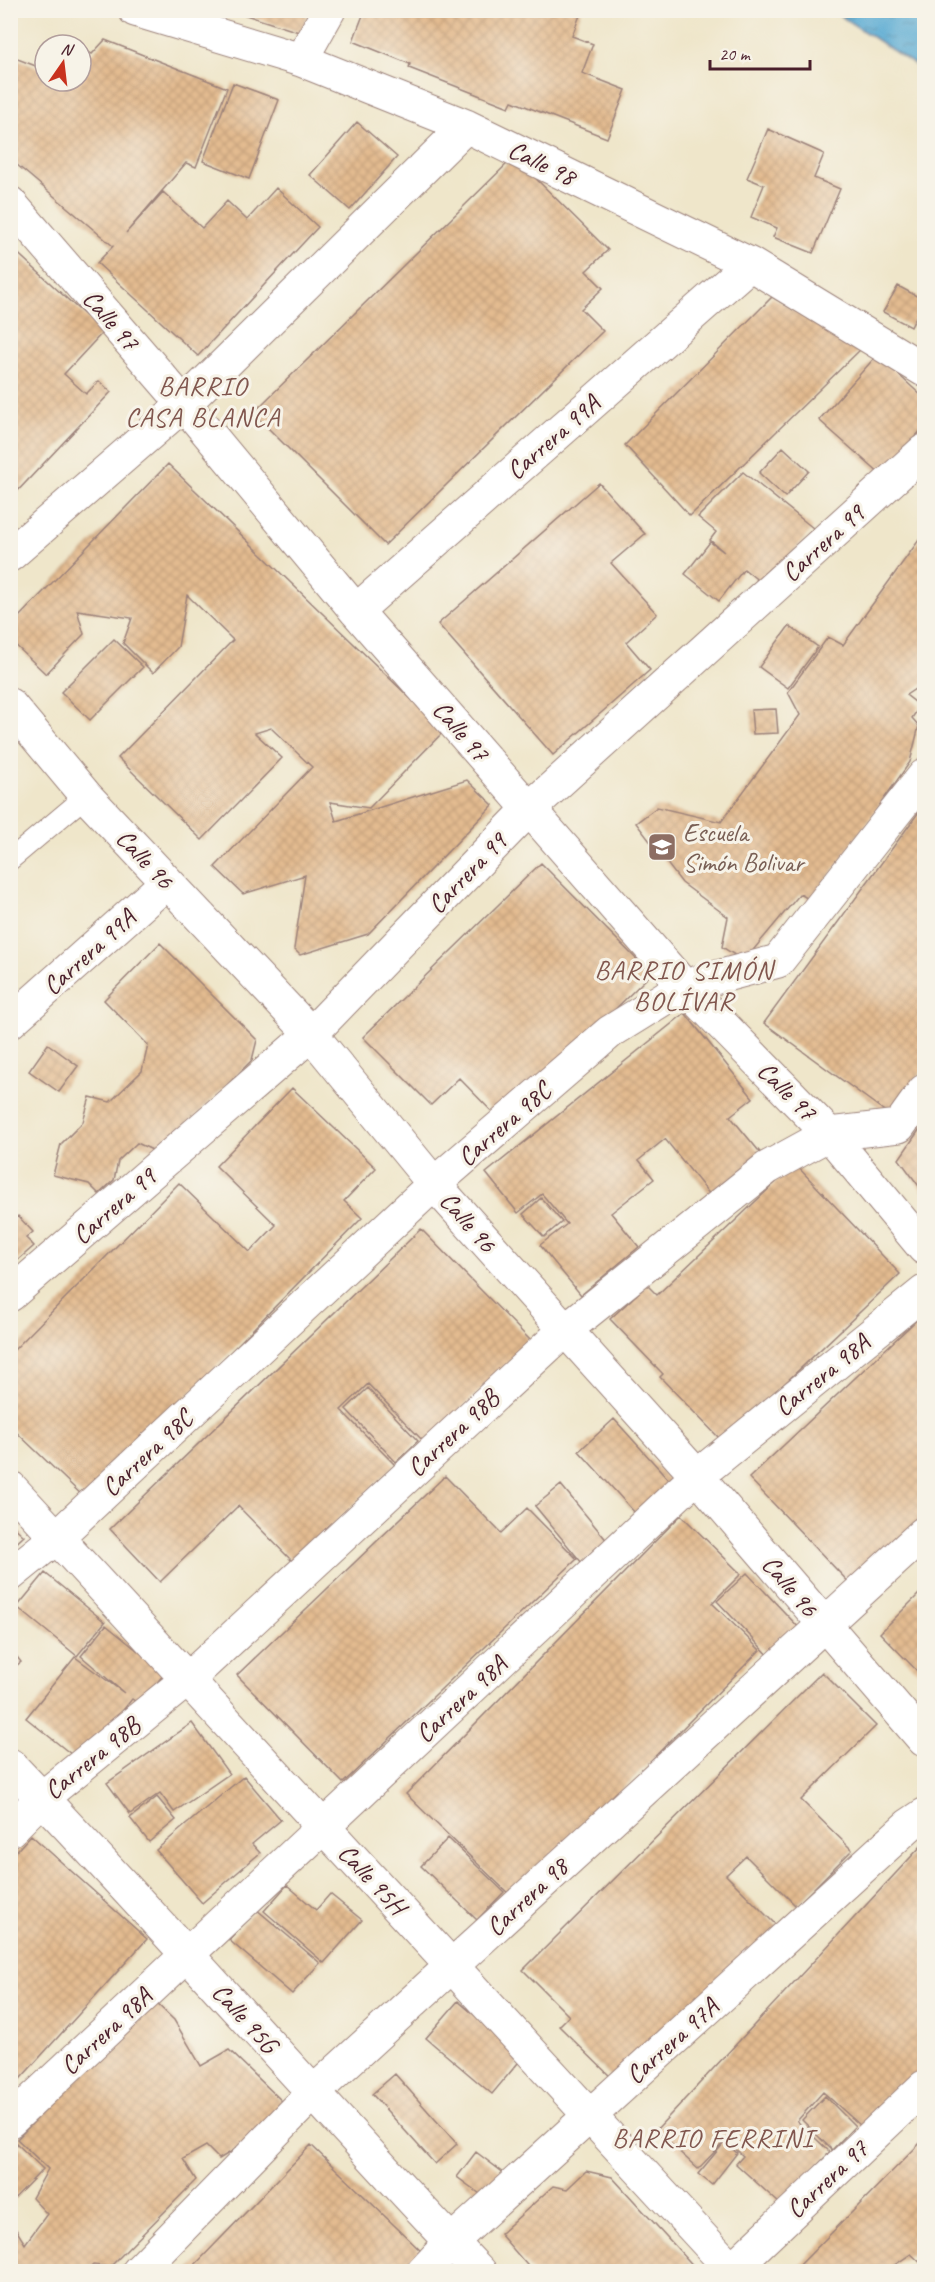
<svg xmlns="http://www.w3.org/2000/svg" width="935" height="2282" font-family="Caveat,sans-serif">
<defs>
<pattern id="water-ripples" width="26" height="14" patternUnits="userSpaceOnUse" patternTransform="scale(1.5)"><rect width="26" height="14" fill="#58aad3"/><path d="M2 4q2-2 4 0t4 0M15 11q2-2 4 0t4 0" fill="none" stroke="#4b8aab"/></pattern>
<pattern id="building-cross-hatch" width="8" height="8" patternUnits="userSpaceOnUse" patternTransform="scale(1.5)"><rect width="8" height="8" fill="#e3bb90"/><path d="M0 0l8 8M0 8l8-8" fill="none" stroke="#c4a07c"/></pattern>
</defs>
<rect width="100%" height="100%" fill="#f7f3e8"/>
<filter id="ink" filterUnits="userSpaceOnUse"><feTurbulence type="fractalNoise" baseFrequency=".0167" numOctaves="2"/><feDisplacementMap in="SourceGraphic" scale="12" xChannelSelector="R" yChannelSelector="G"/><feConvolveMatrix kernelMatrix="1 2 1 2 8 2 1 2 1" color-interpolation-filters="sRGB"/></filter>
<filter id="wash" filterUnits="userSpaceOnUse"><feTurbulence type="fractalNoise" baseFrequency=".008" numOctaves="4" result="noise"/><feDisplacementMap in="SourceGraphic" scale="24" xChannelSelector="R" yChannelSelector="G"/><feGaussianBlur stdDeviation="1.35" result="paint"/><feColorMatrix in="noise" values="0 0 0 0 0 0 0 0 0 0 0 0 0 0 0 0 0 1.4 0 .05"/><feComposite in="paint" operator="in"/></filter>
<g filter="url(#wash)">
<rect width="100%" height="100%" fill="#efe6ca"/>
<path fill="url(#water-ripples)" stroke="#51647f" stroke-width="1.5" d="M833,11H924V71Z"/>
<g id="blocks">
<path fill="url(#building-cross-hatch)" d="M230,10H309L302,33Z
M365,10H582L572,36L593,44L582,73L626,90L607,138L512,101L509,107L409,68L410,64L353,41Z
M105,40L227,88L196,167L186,163L126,233L163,192L202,228L227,201L247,220L276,188L318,227L198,356L97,263L113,246L10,159V56L41,68L45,64V81H81V49L92,54Z
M233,83L279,100L249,179L203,161Z
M357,122L397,157L350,210L310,175Z
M768,129L824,154L814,178L840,189L813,253L773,237L777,228L751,217L764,185L747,178Z
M514,157L608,250L586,271L603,288L581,309L603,331L385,545L253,413Z
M10,246L103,332L64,374L86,394L99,381L111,392L10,499Z
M898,286L924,300L911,327L883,312Z
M772,297L861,349L690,516L625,445Z
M877,355L924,398V427L881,475L819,420Z
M783,447L809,471L785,497L759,473Z
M168,464L444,731L369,808L330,802L336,821L467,780L493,805L368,934L300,955L294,949L305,875L243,894L215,867L312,767L271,728L255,733L282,758L202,840L118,758L233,640L187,595L178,647L153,673L123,643L132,618L77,610L84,634L46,674L10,640V626Z
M743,472L813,528L765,586L744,569L719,601L685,574L710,542L724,552L710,540L716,532L698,517Z
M599,483L645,534L611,563L657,614L626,642L650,670L553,755L438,624Z
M924,533V683L906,695L920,706L912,718L919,726L910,762L812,901L800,894L744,961L722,947L728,917L682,883L636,823L657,807L721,822L800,715L788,692L828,637L843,645Z
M789,626L818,647L788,688L759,667Z
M114,639L143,667L90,720L61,692Z
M776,709L778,733L753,734L751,710Z
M924,805V1068L890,1115L764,1023Z
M541,863L651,974L501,1121L459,1078L431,1105L363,1037Z
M160,943L257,1040L252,1060L159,1153L137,1143L118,1161L114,1180L99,1194L89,1184L53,1175L61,1144L83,1122L90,1097L110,1102L142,1071L148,1045L104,1000Z
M685,1013L753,1098L730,1116L763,1156L711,1196L665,1139L639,1160L654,1179L611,1213L639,1247L581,1295L540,1245L567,1224L542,1194L518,1213L486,1173Z
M48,1044L78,1066L59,1092L29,1071Z
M292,1088L376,1168L344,1201L362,1218L86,1499L10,1426V1354L179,1183L250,1252L276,1225L216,1166Z
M924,1123V1193L899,1159Z
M795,1164L900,1274L723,1442L660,1377L663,1374L610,1319L647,1285L657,1295Z
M541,1198L562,1222L544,1237L523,1214Z
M18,1216L33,1232L26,1238L34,1246L10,1267V1223Z
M421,1229L531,1341L425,1443L368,1384L341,1410L395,1465L293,1562L238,1506L160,1582L110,1529Z
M924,1313V1531L859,1593L749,1478Z
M368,1388L418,1441L396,1462L346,1409Z
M614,1419L671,1482L636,1514L579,1451Z
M445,1476L501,1533L527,1508L577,1559L343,1783L237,1675Z
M561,1485L608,1542L582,1563L535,1506Z
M681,1515L741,1574L712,1603L760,1650L514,1899L406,1794Z
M10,1523L24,1536L10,1549Z
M45,1573L105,1622L77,1656L17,1607Z
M747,1573L804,1633L774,1661L717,1601Z
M924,1589V1678L880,1633Z
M106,1625L165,1673L139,1704L132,1699L81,1762L26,1718L75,1657L124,1693L81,1656Z
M10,1648L21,1662L10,1670Z
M822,1672L876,1726L801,1800L852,1850L796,1906L746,1856L726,1875L779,1928L620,2086L559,2026L569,2016L523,1970Z
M192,1723L229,1774L174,1812L160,1793L130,1814L107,1783Z
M244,1776L281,1820L252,1844L260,1853L202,1903L156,1850Z
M157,1797L176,1820L149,1842L130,1818Z
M31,1835L147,1939L10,2090V1858Z
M448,1838L504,1892L477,1920L421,1866Z
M924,1843V2074L869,2133L823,2092L797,2121L830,2152L780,2204L736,2164L743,2156L726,2140L698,2169L656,2130Z
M287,1885L316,1910L330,1894L362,1920L324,1963L264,1911Z
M256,1909L320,1963L292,1994L229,1940Z
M154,2001L174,2020L201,2066L229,2050L285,2104L246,2143L219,2159L206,2146L183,2159L196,2180L110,2267L93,2265L86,2272H10V2230L15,2228L25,2244L47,2214L32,2198L48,2169L17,2139Z
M458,2001L523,2057L492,2094L426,2038Z
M395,2074L457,2144L435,2164L372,2094Z
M825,2096L855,2126L832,2150L802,2120Z
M924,2139V2266L911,2254L884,2272H793Z
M14,2141L43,2169L10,2203V2144Z
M724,2143L737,2153L712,2185L698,2174Z
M311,2145L423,2253L405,2272H188Z
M476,2152L509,2177L491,2202L457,2177Z
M586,2171L612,2177L699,2272H533L500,2234L553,2186L567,2189Z"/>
</g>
</g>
<g filter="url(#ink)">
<use href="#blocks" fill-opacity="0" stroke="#9c827a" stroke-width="1.5"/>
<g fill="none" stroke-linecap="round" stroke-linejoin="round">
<g stroke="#9c827a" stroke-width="22">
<path id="service" d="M10,860L86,796"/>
</g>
<g stroke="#9c827a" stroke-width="35">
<path id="minor" d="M135,10L301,60L466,126L750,264L924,370
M301,60L329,10
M10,203L184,404L356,611L684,986L829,1134L924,1248
M10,555L184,404L466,126
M356,611L750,264
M10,705L86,796L311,1034L434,1184L697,1476L924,1740
M10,1022L167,882
M10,1295L311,1034L529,809L924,451
M10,1487L734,2272
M10,1575L57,1537L434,1184L610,1032L684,986L778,961L924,776
M10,1765C170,1931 321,2105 480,2272
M10,1830L42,1798L188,1679L564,1331L767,1168L829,1134L899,1126L924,1091
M10,2121L697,1476L924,1292
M138,2272L313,2093L924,1533
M423,2272L451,2242L909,1825L924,1815
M729,2272L924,2087"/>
</g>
<use href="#service" stroke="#fff" stroke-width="20"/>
<use href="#minor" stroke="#fff" stroke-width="33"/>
</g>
</g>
<defs>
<g id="school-square" transform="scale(1.5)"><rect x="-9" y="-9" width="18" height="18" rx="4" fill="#8d6e63" stroke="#f7f3e8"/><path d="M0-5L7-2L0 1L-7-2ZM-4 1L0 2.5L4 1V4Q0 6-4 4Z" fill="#fff"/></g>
</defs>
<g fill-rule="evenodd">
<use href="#school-square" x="662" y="847"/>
</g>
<g text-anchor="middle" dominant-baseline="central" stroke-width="6" stroke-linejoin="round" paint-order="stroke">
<g font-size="26" fill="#4a1f2b" stroke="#f7f3e8">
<text transform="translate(542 163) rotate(26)">Calle 98</text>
<text transform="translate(111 320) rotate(49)">Calle 97</text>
<text transform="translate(553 437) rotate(-41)">Carrera 99A</text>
<text transform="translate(823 543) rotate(-42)">Carrera 99</text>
<text transform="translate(461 731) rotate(49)">Calle 97</text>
<text transform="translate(145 859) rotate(47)">Calle 96</text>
<text transform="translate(467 873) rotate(-46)">Carrera 99</text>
<text transform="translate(89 952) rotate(-42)">Carrera 99A</text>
<text transform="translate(787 1091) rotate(45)">Calle 97</text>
<text transform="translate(504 1124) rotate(-41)">Carrera 98C</text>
<text transform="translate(114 1206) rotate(-41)">Carrera 99</text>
<text transform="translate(468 1222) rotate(49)">Calle 96</text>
<text transform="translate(822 1375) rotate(-39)">Carrera 98A</text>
<text transform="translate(453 1433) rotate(-43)">Carrera 98B</text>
<text transform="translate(147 1453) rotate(-43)">Carrera 98C</text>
<text transform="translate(790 1586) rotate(50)">Calle 96</text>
<text transform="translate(461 1699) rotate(-43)">Carrera 98A</text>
<text transform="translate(92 1758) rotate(-39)">Carrera 98B</text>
<text transform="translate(372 1879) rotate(47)">Calle 95H</text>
<text transform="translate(527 1897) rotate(-43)">Carrera 98</text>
<text transform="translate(245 2018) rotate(48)">Calle 95G</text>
<text transform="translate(106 2031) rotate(-43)">Carrera 98A</text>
<text transform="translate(672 2041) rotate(-42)">Carrera 97A</text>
<text transform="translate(827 2179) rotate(-43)">Carrera 97</text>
</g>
<g font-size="26" fill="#785e54" stroke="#f7f3e8" text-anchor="start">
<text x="683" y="832">Escuela<tspan x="683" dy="30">Simón Bolivar</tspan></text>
</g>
<g font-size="27" letter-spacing="1.5" fill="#80564e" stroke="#f7f3e8">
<text x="203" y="386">BARRIO<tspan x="203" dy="31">CASA BLANCA</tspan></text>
<text x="684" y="970">BARRIO SIMÓN<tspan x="684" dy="31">BOLÍVAR</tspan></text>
<text x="713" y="2138">BARRIO FERRINI</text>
</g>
</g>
<rect width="935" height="2282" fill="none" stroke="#f7f3e8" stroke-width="36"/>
<g transform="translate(63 63) rotate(14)"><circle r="28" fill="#f7f3e8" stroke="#b29e9c" stroke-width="1.5"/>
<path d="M0-4.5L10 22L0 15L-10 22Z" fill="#c8321e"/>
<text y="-9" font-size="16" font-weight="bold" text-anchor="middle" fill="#4a1f2b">N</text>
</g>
<path d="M710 60v9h100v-9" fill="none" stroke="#4a1f2b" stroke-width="3"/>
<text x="719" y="60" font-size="18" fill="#4a1f2b" stroke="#f7f3e8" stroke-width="4.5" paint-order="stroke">20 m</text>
</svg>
